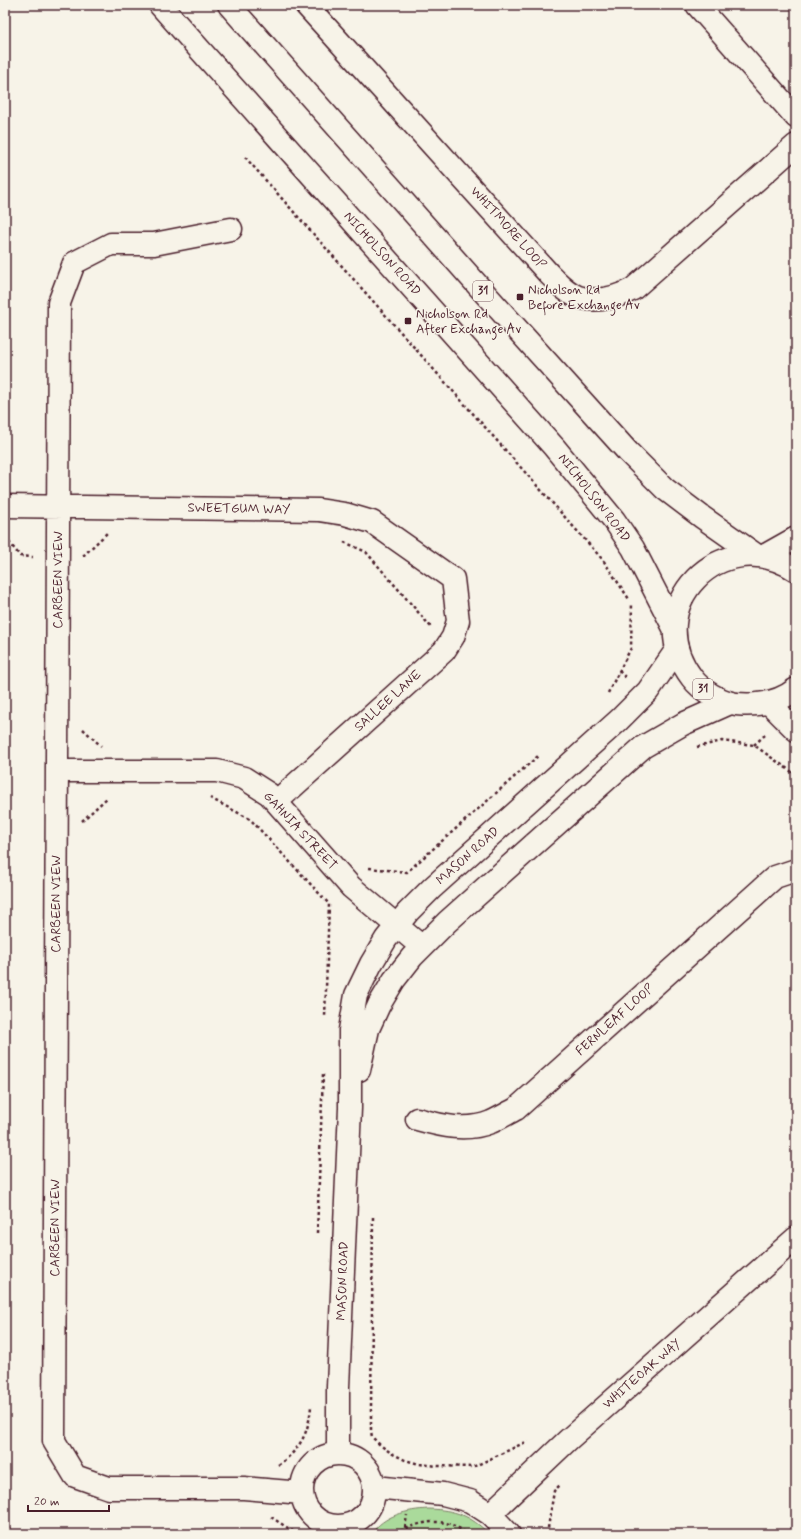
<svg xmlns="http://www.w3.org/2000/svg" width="801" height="1539" font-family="Mynerve,sans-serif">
<rect width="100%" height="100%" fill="#f7f3e8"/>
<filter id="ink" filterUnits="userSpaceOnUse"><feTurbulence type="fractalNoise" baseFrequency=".025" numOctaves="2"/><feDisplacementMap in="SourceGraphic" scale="8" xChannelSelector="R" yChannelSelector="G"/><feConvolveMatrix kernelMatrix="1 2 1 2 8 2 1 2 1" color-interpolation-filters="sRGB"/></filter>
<g filter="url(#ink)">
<path fill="#aada9b" stroke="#7a7c63" d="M429,1509C455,1510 470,1515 489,1534H371C384,1515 407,1510 429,1509Z"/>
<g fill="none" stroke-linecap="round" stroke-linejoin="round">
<g stroke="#4a1f2b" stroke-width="25">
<path id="minor" d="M306,5L549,274C558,283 569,295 582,298C599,302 618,297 633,289L796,145
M697,5L796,117
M231,229L154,244H111L74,263L59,303L54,1441L75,1476L109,1488H244L302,1493
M5,506L319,510L345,514L372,522L453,579L458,621L453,637L444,651L276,802
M764,556L796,538
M57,771H217L244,778L269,794L351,887L422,947
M359,1070L368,1029L379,1005L394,980L412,957L447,922L643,747L683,724L730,703
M417,1119C442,1126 466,1132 491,1122C500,1118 508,1113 516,1109L775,877L796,870
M302 1490a36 36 0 1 1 72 0a36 36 0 1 1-72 0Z
M338,1454V1387L350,1108V1030L356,995L371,964L386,939L408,912L432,888L619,720L648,691L677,649
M375,1487L443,1494L470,1501L490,1514L509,1534
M490,1514L568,1440L796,1238"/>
</g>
<g stroke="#4a1f2b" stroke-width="25">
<path id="major" d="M160,5L554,447L614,520L633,548L674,628
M229,5L489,298L628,452L665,489L702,517L756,555
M796,570C721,521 638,607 692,678C702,691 719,701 736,704C758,706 779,703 796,689
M769,703L796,730"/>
</g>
<path stroke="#4a1f2b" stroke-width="2.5" stroke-dasharray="3 3" stroke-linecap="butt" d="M245,157L603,560L629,599
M5,537L20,556L33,557
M344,542L366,552L431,627
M83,556L107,533
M619,671L626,678
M608,693L631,648L632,603
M83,729L101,746
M754,745L765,735
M697,747L722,741L754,745L796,775
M210,798L250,819L329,904L325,1017
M82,821L108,797
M369,868L407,872L538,756
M373,1217L371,1407V1431L372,1437L380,1445L391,1453L405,1460L419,1464L438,1466L473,1467L528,1441
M317,1233L323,1074
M278,1465C300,1450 309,1433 311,1406
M271,1517L297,1534
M405,1528L407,1515
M395,1534C419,1521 445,1515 467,1534
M547,1534L554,1491L560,1485"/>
<use href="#minor" stroke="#f7f3e8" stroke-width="22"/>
<use href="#major" stroke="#f7f3e8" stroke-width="22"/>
</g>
</g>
<g fill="#4a1f2b" stroke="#f7f3e8" stroke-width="1.5">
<rect x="516" y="293" width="8" height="8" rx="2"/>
<rect x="404" y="317" width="8" height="8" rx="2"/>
</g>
<g text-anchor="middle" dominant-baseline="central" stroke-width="3" stroke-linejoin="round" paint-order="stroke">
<g fill="#f7f3e8" stroke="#7e5f64" stroke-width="1">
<rect x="473" y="281" width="20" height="20" rx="3"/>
<rect x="693" y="679" width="20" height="20" rx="3"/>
</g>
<g font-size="12" font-weight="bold" fill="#4a1f2b">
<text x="483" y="291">31</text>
<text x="703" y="689">31</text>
</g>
<g font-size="13" fill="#4a1f2b" stroke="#f7f3e8">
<text transform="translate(508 228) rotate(48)">WHITMORE LOOP</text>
<text transform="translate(382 254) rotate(48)">NICHOLSON ROAD</text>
<text transform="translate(594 498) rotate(52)">NICHOLSON ROAD</text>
<text transform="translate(239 509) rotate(1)">SWEETGUM WAY</text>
<text transform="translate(58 580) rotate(-90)">CARBEEN VIEW</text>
<text transform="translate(388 701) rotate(-42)">SALLEE LANE</text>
<text transform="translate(300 831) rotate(47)">GAHNIA STREET</text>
<text transform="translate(468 856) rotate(-42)">MASON ROAD</text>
<text transform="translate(56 904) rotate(-90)">CARBEEN VIEW</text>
<text transform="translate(615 1020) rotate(-42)">FERNLEAF LOOP</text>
<text transform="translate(55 1228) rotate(-90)">CARBEEN VIEW</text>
<text transform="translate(343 1281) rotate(-88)">MASON ROAD</text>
<text transform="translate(642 1374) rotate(-41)">WHITEOAK WAY</text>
</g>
<g font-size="13" fill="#4a1f2b" stroke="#f7f3e8" text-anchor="start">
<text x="528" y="290">Nicholson Rd<tspan x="528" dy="15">Before Exchange Av</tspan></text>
<text x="416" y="314">Nicholson Rd<tspan x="416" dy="15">After Exchange Av</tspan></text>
</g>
</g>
<rect width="801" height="1539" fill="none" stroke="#f7f3e8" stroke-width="20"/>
<rect x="10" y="10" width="781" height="1519" fill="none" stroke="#4a1f2b" stroke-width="1.5" filter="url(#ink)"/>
<path d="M28 1505v6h81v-6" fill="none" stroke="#4a1f2b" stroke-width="2"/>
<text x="34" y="1505" font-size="12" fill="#4a1f2b" stroke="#f7f3e8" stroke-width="3" paint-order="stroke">20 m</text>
</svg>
